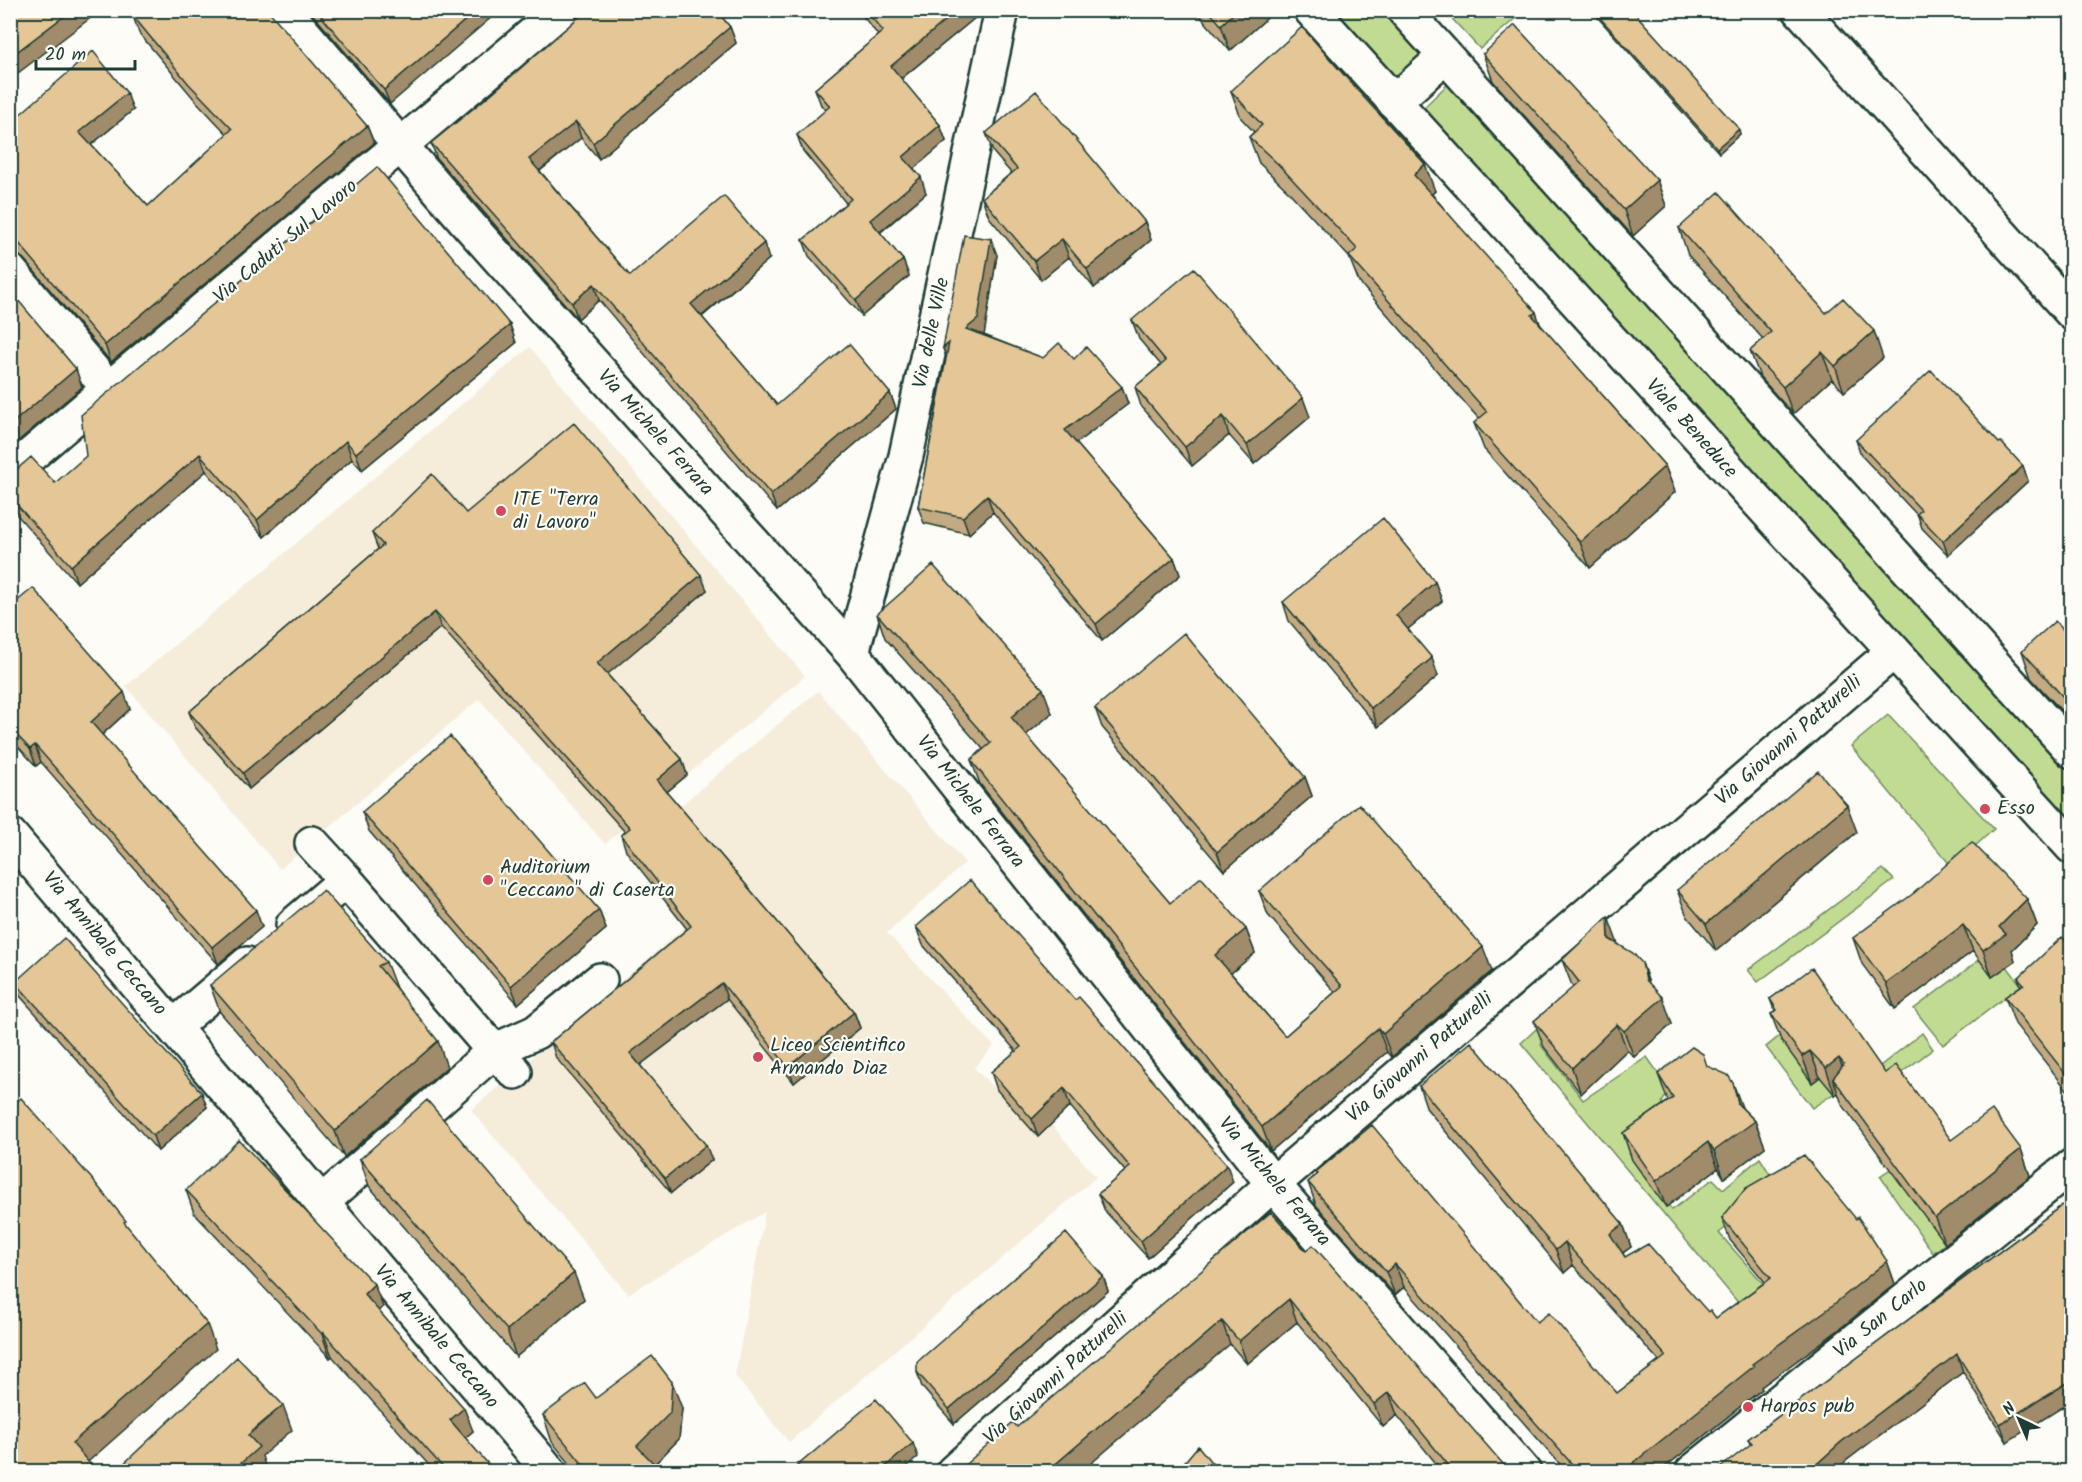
<svg xmlns="http://www.w3.org/2000/svg" width="2082" height="1482" font-family="Kalam,sans-serif">
<rect width="100%" height="100%" fill="#fdfcf7"/>
<filter id="ink" filterUnits="userSpaceOnUse"><feTurbulence type="fractalNoise" baseFrequency=".0167" numOctaves="2"/><feDisplacementMap in="SourceGraphic" scale="12" xChannelSelector="R" yChannelSelector="G"/><feConvolveMatrix kernelMatrix="1 2 1 2 8 2 1 2 1" color-interpolation-filters="sRGB"/></filter>
<g filter="url(#ink)">
<path fill="#f6ecda" d="M530,347L805,676L605,844L479,699L280,869L126,686Z
M818,691L965,863L887,933L994,1046L974,1068L1005,1099L1038,1137L1051,1124L1096,1177L789,1442L735,1376L765,1212L628,1294L471,1110L685,927L626,851Z"/>
<path fill="#c1dc92" stroke="#708c63" stroke-width="1.5" d="M1444,10L1524,11L1480,49Z
M1327,11H1384L1428,59L1393,84Z
M1450,82L2071,770V826L1420,111Z
M1888,715L1994,829L1952,867L1851,746Z
M1883,869L1894,880L1758,982L1748,970Z
M1994,949L2021,985L1943,1045L1914,1009Z
M1573,995L1581,1005L1541,1045L1583,1100L1647,1057L1670,1090L1662,1102L1673,1121L1629,1154L1672,1210L1713,1179L1723,1189L1760,1158L1778,1187L1719,1233L1762,1282L1799,1256L1751,1318L1521,1043Z
M1798,1021L1845,1086L1812,1108L1766,1047Z
M1922,1033L1933,1049L1856,1107L1846,1093Z
M1910,1156L1966,1227L1933,1253L1880,1176Z"/>
<g fill="none" stroke-linecap="round" stroke-linejoin="round">
<g stroke="#1f3d34" stroke-width="38">
<path id="minor" d="M284,10L469,225L852,653L1273,1184L1524,1472
M1311,10L2072,847
M1404,10L2072,751
M1800,10L2072,313
M1394,102L1445,56
M10,271L108,388
M10,473C192,316 378,166 561,10
M852,653L906,456L1002,10
M10,835L550,1472
M312,843L346,880
M293,925L346,880L494,1051L515,1072
M173,1027L247,964
M322,1202L494,1051L536,1032L600,980
M953,1472L1273,1184L1894,651
M1692,1472L2072,1166"/>
</g>
<use href="#minor" stroke="#fdfcf7" stroke-width="33"/>
</g>
<path fill="#c4aa82" stroke="#1f3d34" stroke-width="1.5" d="M309,10H384L388,16L390,104Z
M725,10L720,15L730,27L736,43L599,159L581,138L540,171L630,276L769,259L702,317L777,405L890,393L896,409L777,511L599,300L578,319L437,159L431,143Z
M858,10H981V13L901,79L940,125L946,141L913,169L926,193L880,233L903,260L909,276L862,316L809,256L803,240L846,203L803,151L797,135L826,110L821,105L815,89L878,35Z
M1195,10H1276L1230,51Z
M1430,10H1444L1436,18Z
M1591,10H1632L1740,134L1719,153Z
M133,16L367,126L374,143L111,362L24,259L16,253H10V123L133,110L91,145L148,206L227,134L195,100L139,33Z
M1483,54L1657,180L1666,206L1633,236L1493,81Z
M1231,91L1435,191L1432,194L1541,326L1665,466L1675,492L1590,568L1484,449L1474,423L1479,419L1359,282L1349,257L1288,191L1259,163L1249,137L1254,132L1241,118Z
M986,133L1145,222L1151,240L1094,288L1069,257L1041,280L989,217L982,198L1011,173L993,152Z
M1679,228L1826,313L1883,358L1844,392L1832,379L1793,414L1760,377L1750,351L1763,339L1688,255Z
M997,255L984,335L1043,358L1074,359L1122,387L1128,404L1076,443L1174,558L1180,575L1102,641L993,512L969,534L924,523L918,507L946,357L943,348Z
M1132,320L1310,417L1254,464L1229,435L1192,466L1141,406L1135,387L1161,365L1139,339Z
M510,325L516,343L362,470L352,459L264,537L206,471L77,583L10,507V472L55,483Z
M1856,440L1999,443L2023,466L2028,481L1948,555L1922,528L1918,516L1861,455Z
M466,513L707,590L607,674L682,759L687,775L667,792L854,1012L860,1028L794,1083L727,999L640,1065L712,1160L671,1193L556,1058L551,1042L687,929L626,851L621,835L625,832L441,627L249,789L195,727L189,712L378,549L372,533Z
M1435,582L1442,601L1408,629L1438,676L1378,727L1289,621L1283,602Z
M10,607L130,709L102,735L262,927L218,964L41,762L36,766L10,738Z
M877,614L1052,713L1026,735L1170,903L1246,929L1255,953L1231,973L1285,1036L1335,992L1268,915L1259,891L1492,971L1392,1057L1387,1052L1271,1151L980,784L971,760L983,749L885,638Z
M2072,639V722L2031,678L2022,651Z
M1095,708L1305,777L1312,796L1224,871L1102,727Z
M362,812L599,910L606,929L518,1004L369,831Z
M1857,832L1716,951L1687,916L1677,890Z
M2027,899L2037,925L2012,950L2015,961L1992,977L1973,951L1895,1009L1862,964L1853,938Z
M916,927L1233,1182L1148,1258L1105,1211L1098,1194L1125,1171L1070,1106L1038,1137L997,1090L991,1072L1016,1051L923,945Z
M1618,944L1642,963L1649,984L1672,1024L1634,1057L1627,1050L1581,1094L1544,1047L1534,1021L1573,988L1562,960Z
M2072,947V1096L2015,1024L2005,997L2021,986L2018,978Z
M386,962L396,988L447,1067L344,1157L220,1012L210,985Z
M15,982L207,1107L158,1151L20,996Z
M1770,999L1885,1073L1951,1140L2021,1149L2030,1176L1945,1244L1842,1104L1838,1093L1835,1095L1820,1077L1812,1083L1781,1040L1771,1014L1775,1012Z
M1707,1066L1742,1108L1755,1121L1765,1147L1724,1178L1718,1168L1666,1207L1632,1160L1623,1133L1668,1101L1658,1074Z
M1419,1086L1623,1224L1631,1247L1623,1253L1625,1257L1716,1318L1765,1282L1730,1240L1722,1218L1887,1261L1895,1284L1837,1331L1761,1387L1762,1389L1659,1472H1567L1404,1287L1395,1295L1316,1205L1308,1182L1317,1174L1316,1172L1537,1322L1617,1393L1659,1361L1573,1265L1564,1273L1427,1109Z
M360,1159L584,1299L516,1357L369,1186Z
M186,1190L383,1307L379,1311L473,1431L465,1438L495,1472H435L332,1356L330,1358L194,1213Z
M2072,1198L2007,1442L1963,1372L1847,1460L1750,1444L1748,1439Z
M1306,1251L1510,1472H1443L1397,1415L1383,1427L1297,1322L1247,1364L1230,1344L1017,1427Z
M1103,1276L1108,1291L954,1424L922,1387L917,1372Z
M596,1398L682,1408L679,1439L655,1464L662,1472H577L552,1442L543,1415Z"/>
<path fill="#a08b6a" stroke="#1f3d34" stroke-width="1.5" d="M72,10H101L10,79V57Z
M477,10H500L390,104L384,90Z
M713,10H725L716,19Z
M958,10H981V13L897,82L891,66Z
M1237,10H1276L1230,51L1221,25Z
M1434,10H1444L1436,18Z
M730,27L736,43L599,159L593,143Z
M127,93L133,110L86,149L79,132Z
M576,122L581,138L535,174L529,159Z
M940,125L946,141L909,173L903,157Z
M367,126L374,143L111,362L105,345Z
M1739,129L1740,134L1719,153L1717,148Z
M1425,164L1435,191L1424,201L1414,175Z
M921,177L926,193L875,236L870,220Z
M1657,180L1666,206L1633,236L1624,210Z
M1145,222L1151,240L1094,288L1087,269Z
M991,239L997,255L984,335L966,329Z
M1062,239L1069,257L1041,280L1034,261Z
M764,243L769,259L697,320L691,304Z
M903,260L909,276L862,316L856,300Z
M594,284L599,300L578,319L572,303Z
M1536,312L1545,338L1532,315Z
M510,325L516,343L362,470L356,453Z
M1874,331L1883,358L1844,392L1835,366Z
M949,343V364L943,348Z
M1822,352L1832,379L1793,414L1783,387Z
M76,369L82,387L10,448V425Z
M1122,387L1128,404L1071,447L1065,430Z
M890,393L896,409L777,511L771,495Z
M1303,398L1310,417L1254,464L1247,445Z
M1223,416L1229,435L1192,466L1185,447Z
M346,441L352,459L264,537L257,520Z
M200,454L206,471L77,583L71,566Z
M1665,466L1675,492L1590,568L1580,542Z
M2023,466L2028,481L1948,555L1943,541Z
M987,495L993,512L969,534L963,517Z
M1174,558L1180,575L1102,641L1096,624Z
M701,575L707,590L603,678L597,663Z
M1435,582L1442,601L1403,633L1396,615Z
M435,612L441,627L249,789L243,773Z
M1432,658L1438,676L1378,727L1371,708Z
M1043,689L1052,713L1019,741L1011,717Z
M124,692L130,709L97,739L91,722Z
M35,745L41,762L36,766L30,749Z
M682,759L687,775L663,795L657,780Z
M1305,777L1312,796L1224,871L1217,852Z
M1847,805L1857,832L1716,951L1706,924Z
M10,870L15,883L10,887Z
M2027,899L2037,925L2012,950L2015,961L1992,977L1983,950L1999,927Z
M256,910L262,927L218,964L212,947Z
M599,910L606,929L518,1004L511,986Z
M1608,917L1618,944L1609,939Z
M1963,925L1973,951L1895,1009L1886,983Z
M1246,929L1255,953L1224,979L1215,955Z
M1483,947L1492,971L1392,1057L1383,1034Z
M1642,963L1651,989L1663,998L1672,1024L1634,1057L1624,1031L1646,980Z
M722,983L727,999L636,1068L630,1053Z
M854,1012L860,1028L794,1083L788,1067Z
M1617,1024L1627,1050L1581,1094L1572,1068Z
M1378,1028L1387,1052L1271,1151L1262,1127Z
M438,1041L447,1067L344,1157L335,1131Z
M1810,1051L1820,1077L1812,1083L1802,1056Z
M1839,1058L1849,1085L1833,1078L1838,1093L1835,1095L1826,1068Z
M1733,1083L1743,1110L1755,1121L1765,1147L1724,1178L1714,1151L1738,1104Z
M1064,1088L1070,1106L1038,1137L1032,1119Z
M202,1093L207,1107L158,1151L153,1136Z
M1708,1142L1718,1168L1666,1207L1656,1181Z
M706,1145L712,1160L671,1193L665,1178Z
M2021,1149L2030,1176L1945,1244L1935,1218Z
M1227,1165L1233,1182L1148,1258L1141,1241Z
M1623,1224L1631,1247L1618,1256L1610,1234Z
M1565,1242L1573,1265L1564,1273L1556,1250Z
M1887,1261L1895,1284L1837,1331L1761,1387L1762,1389L1659,1472H1622L1752,1364Z
M1395,1264L1404,1287L1395,1295L1386,1272Z
M574,1273L584,1299L516,1357L507,1330Z
M1103,1276L1108,1291L954,1424L949,1409Z
M374,1284L383,1307L372,1317L364,1294Z
M1289,1299L1297,1322L1247,1364L1239,1341Z
M1222,1321L1230,1344L1081,1472H1053L1052,1467Z
M207,1324L216,1349L81,1468L72,1443Z
M323,1332L332,1356L330,1358L322,1334Z
M1957,1354L1963,1372L1847,1460L1834,1472H1808L1841,1442Z
M2072,1380V1401L2007,1442L2000,1424Z
M672,1382L682,1408L679,1439L647,1472L637,1446Z
M1389,1392L1397,1415L1383,1427L1374,1404Z
M283,1405L292,1430L262,1456L267,1472H231L248,1435Z
M464,1408L473,1431L459,1443L450,1420Z
M913,1443L918,1457L901,1472H879Z"/>
<path fill="#e4c697" stroke="#1f3d34" stroke-width="1.5" d="M10,10H72L10,57Z
M140,10H268L367,126L105,345L18,242L10,237V123L93,51L127,93L79,132L148,206L232,129L188,83L133,16Z
M316,10H384L388,16L395,10H477L384,90Z
M587,10H716L730,27L593,143L576,122L529,159L630,276L724,196L764,243L691,304L777,405L849,344L890,393L771,495L594,284L572,303L431,143L491,94Z
M865,10H958L891,66L940,125L903,157L921,177L870,220L903,260L856,300L803,240L851,199L797,135L830,106L815,89L883,31Z
M1208,10H1237L1221,25Z
M1593,10H1632L1739,129L1717,148Z
M1515,25L1657,180L1624,210L1483,54Z
M1302,27L1358,91L1425,164L1414,175L1536,312L1532,315L1665,466L1580,542L1474,423L1487,412L1349,256L1357,249L1279,165L1249,137L1262,125L1231,91Z
M1036,91L1145,222L1087,269L1062,239L1034,261L982,198L1017,169L986,133Z
M377,167L510,325L356,453L346,441L257,520L200,454L71,566L10,497V472L16,470L31,457L55,483L86,456L81,415Z
M1719,192L1826,313L1843,298L1874,331L1835,366L1822,352L1783,387L1750,351L1771,332L1679,228Z
M964,235L991,239L978,319L966,329L1043,358L1059,343L1074,359L1086,347L1122,387L1065,430L1174,558L1096,624L987,495L963,517L918,507L949,343L943,348Z
M1194,268L1303,398L1247,445L1223,416L1185,447L1135,387L1166,361L1132,320Z
M12,293L76,369L10,425V295Z
M1931,370L1999,443L2001,442L2023,466L1943,541L1917,514L1921,510L1856,440Z
M574,423L701,575L597,663L682,759L657,780L854,1012L788,1067L722,983L630,1053L706,1145L665,1178L551,1042L691,926L621,835L630,828L435,612L243,773L189,712L383,545L372,533L432,474L466,513Z
M1383,518L1435,582L1396,615L1432,658L1371,708L1283,602Z
M933,565L1043,689L1011,717L1170,903L1201,877L1246,929L1215,955L1285,1036L1342,986L1259,891L1359,804L1483,947L1383,1034L1378,1028L1262,1127L971,760L991,743L877,614Z
M33,588L124,692L91,722L256,910L212,947L35,745L30,749L10,728V607Z
M2055,621L2072,639V707L2022,651Z
M1184,633L1305,777L1217,852L1095,708Z
M450,736L599,910L511,986L362,812Z
M1818,771L1847,805L1706,924L1677,890Z
M1972,842L2027,899L1999,927L2006,934L1983,950L1963,925L1886,983L1853,938L1914,893Z
M970,880L1075,1000L1079,997L1227,1165L1141,1241L1098,1194L1130,1167L1064,1088L1032,1119L991,1072L1021,1047L916,927Z
M323,890L386,962L378,966L438,1041L335,1131L210,985Z
M1608,917L1609,939L1633,953L1642,963L1646,980L1663,998L1624,1031L1617,1024L1572,1068L1534,1021L1579,982L1562,960Z
M2062,937L2072,947V1082L2005,997L2024,984L2018,978Z
M64,938L202,1093L153,1136L15,982Z
M1812,968L1885,1073L1896,1065L1951,1140L1992,1110L2021,1149L1935,1218L1833,1078L1844,1064L1839,1058L1826,1068L1810,1051L1802,1056L1771,1014L1777,1010L1770,999Z
M1471,1042L1623,1224L1610,1234L1625,1257L1648,1244L1708,1312L1710,1310L1716,1318L1771,1278L1722,1218L1746,1188L1804,1155L1856,1219L1858,1217L1887,1261L1828,1309L1752,1364L1754,1366L1622,1472H1579L1395,1264L1386,1272L1308,1182L1318,1174L1316,1172L1372,1125L1537,1322L1549,1313L1617,1393L1666,1356L1565,1242L1556,1250L1419,1086Z
M1692,1047L1703,1054L1707,1066L1728,1075L1733,1083L1738,1104L1755,1121L1714,1151L1708,1142L1656,1181L1623,1133L1673,1098L1658,1074Z
M21,1098L92,1179L126,1221L124,1222L207,1324L72,1443L97,1472H10V1107Z
M427,1100L574,1273L507,1330L360,1159Z
M239,1140L374,1284L364,1294L464,1408L450,1420L495,1472H447L323,1332L322,1334L186,1190Z
M2072,1198V1380L2000,1424L1957,1354L1841,1442L1808,1472H1715L1752,1443L1748,1439Z
M1271,1212L1306,1251L1313,1245L1510,1472H1454L1389,1392L1374,1404L1289,1299L1239,1341L1222,1321L1052,1467L1056,1472H957L1013,1422L1017,1427Z
M1066,1233L1103,1276L949,1409L917,1372V1362Z
M652,1356L672,1382L670,1413L637,1446L662,1472H589L543,1415L585,1383L596,1398Z
M237,1357L283,1405L248,1435L259,1447L231,1472H115Z
M876,1399L913,1443L879,1472H790Z
M1198,1446L1219,1472H1176Z
M1273,1465L1279,1472H1267Z"/>
</g>
<g fill="#d1495b" stroke="#fdfcf7" stroke-width="2">
<circle cx="501" cy="511" r="6"/>
<circle cx="1985" cy="809" r="6"/>
<circle cx="488" cy="880" r="6"/>
<circle cx="758" cy="1057" r="6"/>
<circle cx="1748" cy="1407" r="6"/>
</g>
<g text-anchor="middle" dominant-baseline="central" stroke-width="4.5" stroke-linejoin="round" paint-order="stroke">
<g font-size="20" fill="#1f3d34" stroke="#fdfcf7">
<text transform="translate(286 242) rotate(-40)">Via Caduti Sul Lavoro</text>
<text transform="translate(932 333) rotate(-78)">Via delle Ville</text>
<text transform="translate(1691 429) rotate(48)">Viale Beneduce</text>
<text transform="translate(655 433) rotate(48)">Via Michele Ferrara</text>
<text transform="translate(1789 741) rotate(-41)">Via Giovanni Patturelli</text>
<text transform="translate(970 802) rotate(52)">Via Michele Ferrara</text>
<text transform="translate(104 944) rotate(50)">Via Annibale Ceccano</text>
<text transform="translate(1420 1058) rotate(-41)">Via Giovanni Patturelli</text>
<text transform="translate(1274 1182) rotate(50)">Via Michele Ferrara</text>
<text transform="translate(1881 1319) rotate(-39)">Via San Carlo</text>
<text transform="translate(436 1337) rotate(50)">Via Annibale Ceccano</text>
<text transform="translate(1056 1379) rotate(-42)">Via Giovanni Patturelli</text>
</g>
<g font-size="20" fill="#1f3d34" stroke="#fdfcf7" text-anchor="start">
<text x="513" y="500">ITE "Terra<tspan x="513" dy="23">di Lavoro"</tspan></text>
<text x="1997" y="809">Esso</text>
<text x="500" y="868">Auditorium<tspan x="500" dy="23">"Ceccano" di Caserta</tspan></text>
<text x="770" y="1046">Liceo Scientifico<tspan x="770" dy="23">Armando Diaz</tspan></text>
<text x="1760" y="1407">Harpos pub</text>
</g>
</g>
<rect width="2082" height="1482" fill="none" stroke="#fdfcf7" stroke-width="36"/>
<rect x="18" y="18" width="2046" height="1446" fill="none" stroke="#1f3d34" stroke-width="2" filter="url(#ink)"/>
<g transform="translate(2019 1419) rotate(316)" stroke="#fdfcf7" stroke-width="4.5" paint-order="stroke">
<path d="M0-4.5L10 22L0 15L-10 22Z" fill="#1f3d34"/>
<text y="-9" font-size="16" font-weight="bold" text-anchor="middle" fill="#1f3d34">N</text>
</g>
<path d="M36 60v9h99v-9" fill="none" stroke="#1f3d34" stroke-width="3"/>
<text x="45" y="60" font-size="18" fill="#1f3d34" stroke="#fdfcf7" stroke-width="4.5" paint-order="stroke">20 m</text>
</svg>
